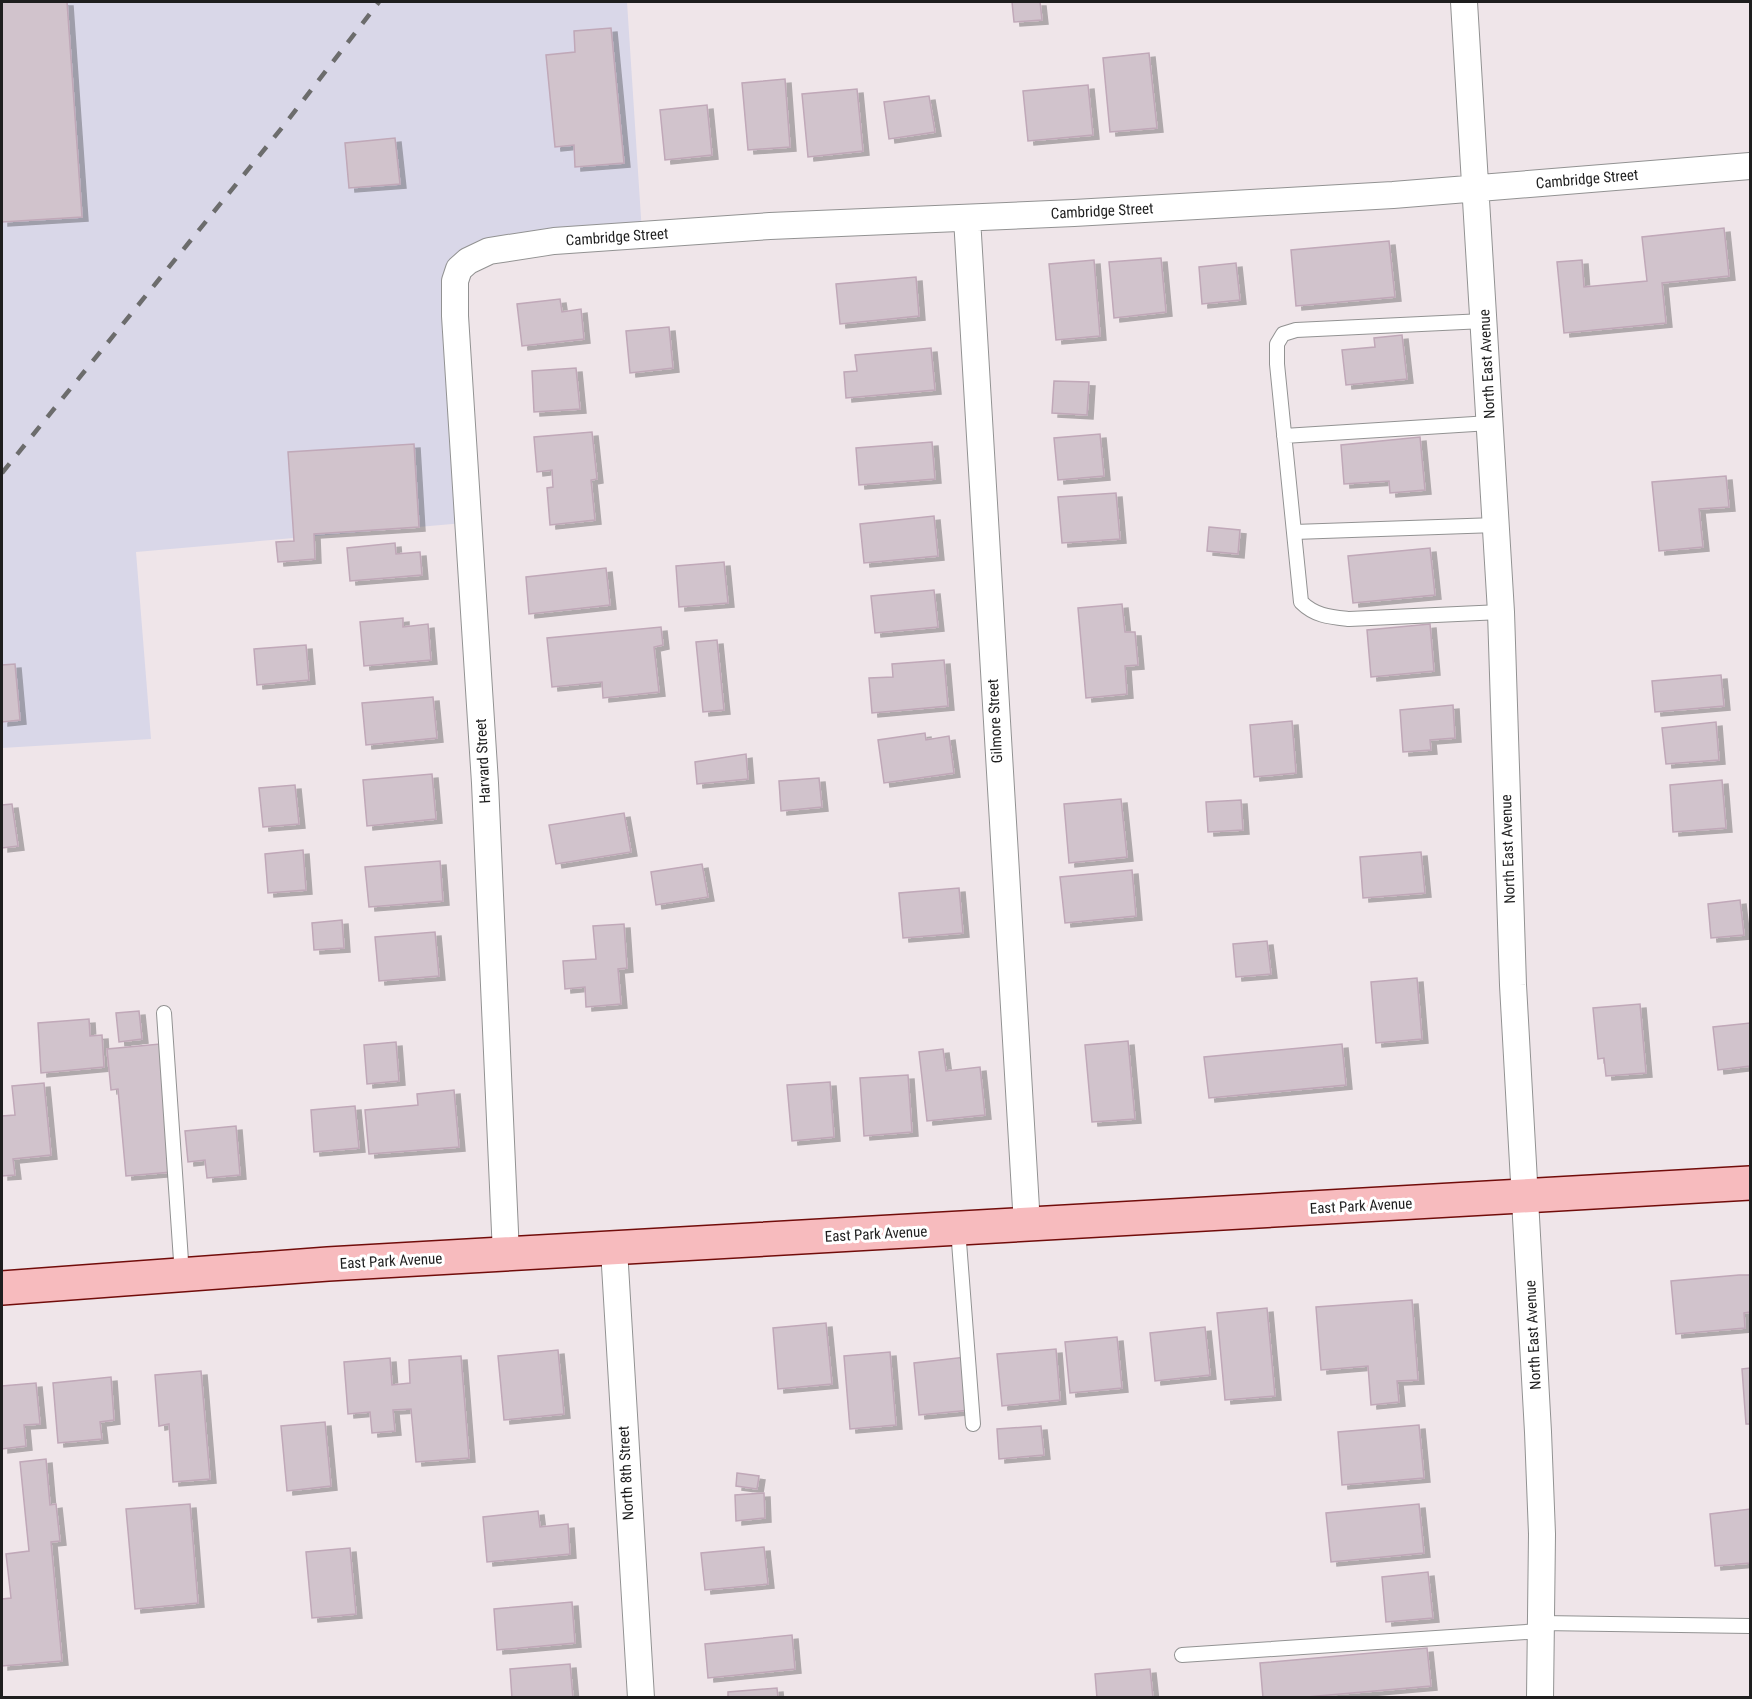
<svg xmlns="http://www.w3.org/2000/svg" width="1752" height="1699" font-family="'Roboto Condensed',sans-serif">
<defs>
<filter id="shadow"><feDropShadow dx="6" dy="4" stdDeviation="0" flood-color="#0004"/></filter>
</defs>
<rect width="100%" height="100%" fill="#efe5e9"/>
<path fill="#d9d7e8" d="M2,2H627L642,233L463,251L475,522L136,552L151,739L2,748Z"/>
<path fill="#d1c3cc" stroke="#c0a8b8" stroke-width="1.5" filter="url(#shadow)" d="M2,2H67L82,217L2,222Z
M1012,2H1040L1042,20L1014,22Z
M611,28L624,163L575,167L574,145L555,147L546,55L575,52L574,31Z
M1149,53L1157,128L1110,132L1103,58Z
M785,79L790,147L748,150L742,83Z
M1088,85L1093,135L1028,141L1023,91Z
M857,89L863,151L808,157L802,94Z
M929,96L935,132L889,139L884,102Z
M707,105L712,155L665,160L660,110Z
M395,138L400,184L349,188L345,143Z
M1724,228L1729,276L1662,283L1666,323L1564,333L1557,262L1582,260L1584,287L1647,281L1642,237Z
M1389,241L1395,297L1296,306L1291,250Z
M1161,258L1166,312L1114,318L1109,262Z
M1094,260L1100,336L1056,340L1049,264Z
M1236,263L1240,300L1202,304L1199,267Z
M916,277L919,316L840,324L836,284Z
M560,299L562,312L581,309L584,339L522,346L517,304Z
M669,327L673,368L630,373L626,331Z
M1402,335L1407,379L1346,385L1342,350L1375,347L1374,338Z
M931,348L935,390L846,398L844,372L857,371L855,355Z
M576,368L580,409L534,412L532,371Z
M1054,381L1089,382L1087,415L1052,413Z
M592,432L597,479L591,480L595,520L550,525L547,488L553,487L552,470L537,472L534,437Z
M1100,434L1104,476L1058,480L1054,438Z
M1420,437L1425,490L1390,493L1389,481L1344,484L1341,445Z
M932,442L935,479L859,485L856,448Z
M414,444L419,527L314,534L315,559L278,562L276,542L294,541L288,452Z
M1726,476L1729,507L1699,509L1703,547L1659,551L1652,482Z
M1116,493L1120,539L1062,543L1058,497Z
M934,516L938,556L864,563L860,524Z
M1209,527L1240,530L1238,554L1207,551Z
M395,543L396,554L420,552L422,575L350,581L347,548Z
M1430,548L1435,595L1353,603L1348,556Z
M724,562L728,603L679,607L676,566Z
M606,568L610,605L529,614L526,577Z
M934,590L938,627L875,633L871,596Z
M1122,604L1125,632H1135L1138,665L1125,666L1127,694L1086,698L1078,608Z
M403,618V627L428,624L431,660L364,666L360,622Z
M1430,624L1434,671L1371,677L1367,630Z
M661,627L663,645L654,647L659,692L603,698L602,682L552,687L547,638Z
M717,640L724,710L703,712L696,642Z
M306,645L309,680L257,685L254,649Z
M944,660L948,706L872,713L869,678L893,677L892,664Z
M15,664L20,720L2,722V665Z
M1721,675L1724,706L1655,712L1652,681Z
M433,697L437,738L366,745L362,703Z
M1453,705L1455,738L1430,740L1431,750L1403,752L1400,710Z
M1292,721L1296,773L1254,777L1250,725Z
M1716,722L1719,760L1666,764L1662,728Z
M925,733L926,740L949,736L954,773L884,783L878,740Z
M746,754L748,779L697,784L695,762Z
M432,774L436,819L367,826L363,780Z
M819,778L822,807L781,811L779,781Z
M1722,780L1726,828L1673,832L1670,785Z
M295,785L299,824L263,827L259,788Z
M1121,799L1127,857L1069,863L1064,804Z
M1241,800L1243,830L1208,832L1206,802Z
M12,804L18,846L2,848V805Z
M624,813L631,852L556,864L549,825Z
M303,850L306,890L268,893L265,854Z
M1421,852L1425,893L1363,898L1360,857Z
M440,861L443,901L369,907L365,867Z
M702,864L708,897L656,905L651,872Z
M1132,870L1136,916L1065,923L1060,877Z
M959,888L963,933L903,938L899,893Z
M1740,900L1744,935L1711,938L1708,904Z
M342,920L344,948L314,950L312,923Z
M624,924L627,968L618,969L621,1004L586,1007L585,987L565,989L563,961L596,959L593,926Z
M435,932L439,976L379,981L375,937Z
M1267,941L1271,974L1236,977L1233,944Z
M1417,978L1422,1039L1376,1043L1371,982Z
M1640,1004L1646,1073L1606,1076L1604,1058L1598,1059L1593,1008Z
M139,1011L142,1039L119,1042L116,1013Z
M89,1019L90,1036L102,1035L104,1067L41,1073L38,1023Z
M1750,1023V1066L1718,1070L1713,1027Z
M1128,1041L1135,1119L1092,1122L1085,1045Z
M396,1042L399,1081L367,1084L364,1045Z
M160,1044L172,1172L126,1176L118,1089L111,1090L107,1049Z
M1342,1044L1346,1085L1209,1098L1204,1057Z
M943,1049L946,1071L980,1067L985,1115L927,1121L919,1052Z
M908,1075L912,1132L864,1136L860,1078Z
M830,1082L834,1137L792,1141L787,1085Z
M44,1083L51,1155L13,1159L15,1175L2,1176V1116L15,1115L12,1086Z
M454,1090L459,1147L369,1154L365,1110L418,1105L417,1094Z
M355,1106L359,1148L314,1152L311,1110Z
M236,1126L240,1175L207,1178L205,1160L188,1162L185,1131Z
M1739,1275H1750V1312L1744,1313L1745,1328L1676,1334L1671,1281Z
M1412,1300L1418,1380L1397,1381L1399,1402L1371,1405L1368,1366L1321,1370L1316,1307Z
M1267,1308L1275,1396L1225,1400L1217,1313Z
M826,1323L832,1384L778,1389L773,1328Z
M1205,1327L1210,1375L1155,1381L1150,1333Z
M1117,1337L1122,1388L1070,1393L1065,1342Z
M1056,1349L1060,1400L1002,1406L997,1354Z
M558,1350L564,1414L504,1420L498,1356Z
M890,1352L896,1425L850,1429L844,1356Z
M461,1356L469,1458L416,1462L411,1409L393,1410L395,1431L372,1433L370,1412L348,1414L344,1362L390,1358L392,1385L410,1383L409,1360Z
M966,1357L971,1410L919,1415L914,1363Z
M1750,1368V1424H1746L1742,1369Z
M201,1371L210,1479L173,1482L169,1424L159,1426L155,1375Z
M111,1377L114,1420L100,1422L102,1439L58,1443L53,1383Z
M36,1383L40,1424L24,1425L26,1446L2,1449V1386Z
M325,1422L331,1486L287,1491L281,1426Z
M1419,1425L1424,1478L1342,1485L1338,1432Z
M1041,1426L1044,1455L999,1459L997,1429Z
M46,1459L50,1505L56,1504L60,1541L51,1542L62,1661L2,1666V1599L11,1598L6,1554L29,1551L20,1462Z
M737,1473L759,1476L757,1489L736,1486Z
M764,1493L765,1518L736,1521L735,1495Z
M190,1504L198,1603L135,1609L126,1509Z
M1419,1504L1424,1553L1331,1562L1326,1513Z
M1750,1509V1563L1715,1566L1710,1514Z
M538,1511L540,1527L568,1524L570,1554L487,1562L483,1517Z
M764,1547L768,1584L705,1590L701,1553Z
M350,1548L356,1614L312,1618L306,1552Z
M1428,1572L1433,1618L1386,1622L1382,1577Z
M572,1602L575,1643L497,1650L494,1609Z
M792,1635L795,1669L708,1678L705,1644Z
M1427,1648L1431,1686L1295,1698H1263L1260,1663Z
M570,1664L573,1698H512L510,1669Z
M1150,1669L1153,1698H1097L1095,1674Z
M777,1688L778,1698H728V1692Z"/>
<g fill="none" stroke-linecap="round" stroke-linejoin="round">
<g stroke="#929292" stroke-width="16">
<path id="service" d="M1484,321L1296,330L1283,334L1277,344V364L1301,602C1315,616 1330,617 1349,619L1501,612
M1284,436L1490,423
M1294,532L1496,525
M164,1013L182,1275
M958,1229L973,1424
M1541,1623L1750,1626
M1182,1655L1541,1631"/>
</g>
<g stroke="#929292" stroke-width="28">
<path id="minor" d="M1464,2L1501,612L1513,985L1538,1432L1542,1534L1540,1698
M967,218L1027,1225
M614,1249L641,1698
M506,1254L485,783L455,316V281L459,269L468,261L489,251L554,241L770,226L1074,213L1393,195L1750,166"/>
</g>
<g stroke="#710c0a" stroke-width="36">
<path id="secondary" d="M2,1288L328,1264L1750,1183"/>
</g>
<use href="#service" stroke="#fff" stroke-width="14"/>
<use href="#minor" stroke="#fff" stroke-width="26"/>
<use href="#secondary" stroke="#f7bbbe" stroke-width="33"/>
<path stroke="#6c6c6c" stroke-width="4.5" stroke-dasharray="12 12" stroke-linecap="butt" d="M2,473L285,124L379,2"/>
</g>
<g text-anchor="middle" dominant-baseline="central" stroke-width="6" stroke-linejoin="round" paint-order="stroke">
<g font-size="15" fill="#1e1e1e" stroke="#fff">
<text transform="translate(1587 179) rotate(-5)">Cambridge Street</text>
<text transform="translate(1102 211) rotate(-3)">Cambridge Street</text>
<text transform="translate(617 237) rotate(-4)">Cambridge Street</text>
<text transform="translate(1487 364) rotate(-93)">North East Avenue</text>
<text transform="translate(995 721) rotate(-93)">Gilmore Street</text>
<text transform="translate(483 761) rotate(-93)">Harvard Street</text>
<text transform="translate(1508 849) rotate(-92)">North East Avenue</text>
<text transform="translate(1361 1206) rotate(-3)">East Park Avenue</text>
<text transform="translate(876 1234) rotate(-3)">East Park Avenue</text>
<text transform="translate(391 1261) rotate(-3)">East Park Avenue</text>
<text transform="translate(1533 1335) rotate(-93)">North East Avenue</text>
<text transform="translate(626 1473) rotate(-93)">North 8th Street</text>
</g>
</g>
<rect width="1752" height="1699" fill="none" stroke="#1e1e1e" stroke-width="6"/>
</svg>
